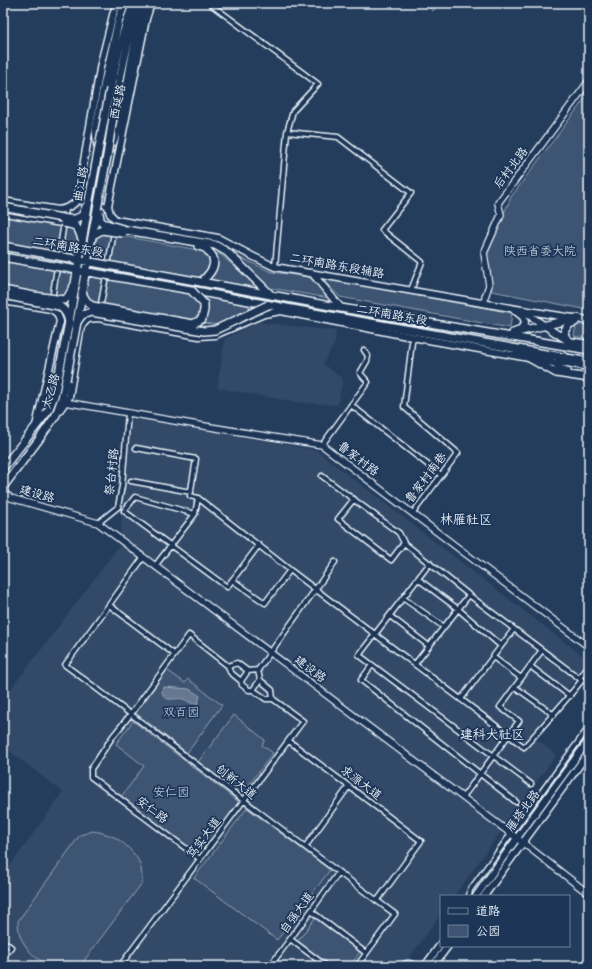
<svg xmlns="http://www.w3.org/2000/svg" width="592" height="969" font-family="'Architects Daughter','LXGW WenKai TC',sans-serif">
<rect width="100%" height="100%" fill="#253d5d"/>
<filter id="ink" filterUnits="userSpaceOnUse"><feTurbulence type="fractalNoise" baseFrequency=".025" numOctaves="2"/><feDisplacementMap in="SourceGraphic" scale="8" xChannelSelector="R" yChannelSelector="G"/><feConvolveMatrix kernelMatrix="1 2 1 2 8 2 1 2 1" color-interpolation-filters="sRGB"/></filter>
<g filter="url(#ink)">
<path fill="#334a68" d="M257,322L336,331L335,343L323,364L343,379L338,405L295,402L217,388L225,339Z
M132,417L316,450L589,661L532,735L556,755L454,896H441V914L403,966H3V876L63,792L3,746V699L50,638L119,546Z"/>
<path fill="#3e5472" stroke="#93a2b5" d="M423,3H439L433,11Z
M589,93V310L492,291L486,255L511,197Z
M3,213L72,225L79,235L70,290L65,295L59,297L3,287Z
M106,233L220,254L253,283L249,307L247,312L217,325L93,305L86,295L95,244L98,236Z
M234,255L272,272L309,277L329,298L270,288Z
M321,278L512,313L510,328L340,297Z
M576,324L589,327V339L574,336Z
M167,670L185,683L188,679L222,705L187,753L136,713Z
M234,715L265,740L262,745L273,753L241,795L198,762Z
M133,721L240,803L200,856L121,797L144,766L116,744Z
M247,808L330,870L277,940L194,878Z
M93,831C100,832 107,834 114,837C124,842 136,854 140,864C142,871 142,877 142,883L80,966C72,966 63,967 55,966C39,964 26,950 20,936C19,932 18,926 18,921L80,835Z
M315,918L360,952L350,966H331L298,941Z"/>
<path fill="#657890" stroke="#99a8ba" d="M164,687L189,689L200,696L198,703C186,704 191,701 183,699C175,697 164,704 162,691Z"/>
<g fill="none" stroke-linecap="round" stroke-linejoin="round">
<g stroke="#e8f1f8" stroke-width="7">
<path id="minor" d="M209,3L318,84L293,111L287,132L275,267
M287,132L338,137L411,193L382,230L422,262L411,290
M77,201L108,206
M52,300L66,209
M100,309L114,232
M412,337V342L404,407L458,453L413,513
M351,405L441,475
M322,445L368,382L360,373L367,361L368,356L364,350
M136,448L196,459L190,496L198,498L290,570L524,747C544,725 564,703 582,680L579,678
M322,476L399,533L404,543L469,595L579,678L589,666
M131,481L191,492
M354,499L338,519L391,560L404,543
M195,514L135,497L124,511L227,587L259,545
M98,523L118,507L122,486L128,413
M430,563L359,655L531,784
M155,566L195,514L198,498
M418,579L458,609L501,646
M232,580L265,603L290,570
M403,598L444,627
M109,605L143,558
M390,616L429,646
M174,654L109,605L65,665C176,747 284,833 395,914L357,966
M493,657L521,678
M415,664L469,595
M372,665L361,680L516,802
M228,666L230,672L241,681L242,685L249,690H253L266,699H273
M530,666L570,696
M241,681L248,671
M515,687L554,715
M253,690L260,680
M461,699L514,629
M289,741L421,841L377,901
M463,797L519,721L500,707L542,650
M305,847L349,786
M200,859L91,777V769L113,736L131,714L189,635L228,666L237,663L248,671L258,670
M469,896L470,890L589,727
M311,911L366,953
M290,939L326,966
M3,941L11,947L3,957
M120,966L303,721L273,699L272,690L260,680L258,670L270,653L335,562
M270,966L311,911L339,872
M402,966C406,961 411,963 417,966"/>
</g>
<g stroke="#e8f1f8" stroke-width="8">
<path id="tertiary" d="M485,303V297L489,285L484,253L501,215L498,203L589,81
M65,402L198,425L322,445L589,647
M3,492L11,498L98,523L522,842L589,894"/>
</g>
<g stroke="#e8f1f8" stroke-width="9">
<path id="secondary" d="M151,3L146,19L108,206L110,214L116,220L218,238L252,256L275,267L522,310L573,318
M3,201L58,210C66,209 71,207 77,201L101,63L114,11L119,3
M312,273L341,308
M3,301L51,309L57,313L60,321L36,426
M514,310L523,317L525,322L524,326L517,331
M524,312L568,341L589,344
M540,360L557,364L567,363L589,367
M59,411L69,397L81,326L88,319L98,318L199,336L215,335L264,314L281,311L412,337L529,358L553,357
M476,896L517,838L589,740
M484,896L589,752
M425,966L441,944
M433,966L448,946"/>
</g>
<g stroke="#e8f1f8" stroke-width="10">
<path id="primary" d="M3,468L48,411L54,396L58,378
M3,487L40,438L56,415L62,398L66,380"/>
</g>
<g stroke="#e8f1f8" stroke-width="10">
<path id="trunk" d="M110,89C117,60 122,31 134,3
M117,92L127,47L133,23L141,3
M98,147L96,130L105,82L119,19L125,3
M110,150C113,141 118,131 120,121C130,82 132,40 147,3
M3,212L58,222
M126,230L215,245L227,252L271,295
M198,246C204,247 206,248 209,252C220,263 210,274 201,282
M201,282L341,308L589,350
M191,290C323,316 457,337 589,362
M575,322C569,323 565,328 564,334L568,341L578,347
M513,333L576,318L589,321
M515,350L556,373L589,378
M564,357C557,360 555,364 560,369L567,371"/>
</g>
<use href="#minor" stroke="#1d3557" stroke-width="4"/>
<use href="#tertiary" stroke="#1d3557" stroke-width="5.5"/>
<use href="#secondary" stroke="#1d3557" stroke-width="6"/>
<use href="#primary" stroke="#1d3557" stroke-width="7"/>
<use href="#trunk" stroke="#1d3557" stroke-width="7"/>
<g stroke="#e8f1f8" stroke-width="10" stroke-linecap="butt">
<path id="primary-bridge" d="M58,378L69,322L75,286
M66,380L83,290"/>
</g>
<g stroke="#e8f1f8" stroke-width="10" stroke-linecap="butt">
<path id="trunk-bridge" d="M3,207L67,219H75L82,216L86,207
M99,212L100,220L103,223L126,230
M64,223C77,225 78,227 82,239
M93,235L102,230L123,233
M3,246L201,282
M3,257L191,290L204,304V310L202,319L193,324L92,306C86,302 84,298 82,292
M83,285L107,156L117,92
M3,290L34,296L64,300L68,297L75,284L89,200L110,89
M3,295L59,306C65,310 68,315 69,322
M77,322L82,315L91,312L204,331L215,330L268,305"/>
</g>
<use href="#primary-bridge" stroke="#1d3557" stroke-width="7"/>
<use href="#trunk-bridge" stroke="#1d3557" stroke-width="7"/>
</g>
</g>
<g text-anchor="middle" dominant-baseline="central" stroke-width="3.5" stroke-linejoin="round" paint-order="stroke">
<g font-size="12" fill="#e8f1f8" stroke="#1d3557">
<text transform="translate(118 102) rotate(-78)">西延路</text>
<text transform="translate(511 168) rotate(-53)">后村北路</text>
<text transform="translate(81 184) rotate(-79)">曲江路</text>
<text transform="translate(68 247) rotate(10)">二环南路东段</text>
<text transform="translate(337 266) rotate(10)">二环南路东段辅路</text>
<text transform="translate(392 315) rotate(10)">二环南路东段</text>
<text transform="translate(51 391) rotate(-74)">太乙路</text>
<text transform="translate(358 459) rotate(37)">鲁家村路</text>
<text transform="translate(112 472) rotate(-84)">祭台村路</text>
<text transform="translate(426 478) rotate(-53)">鲁家村南巷</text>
<text transform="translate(37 494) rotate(16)">建设路</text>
<text transform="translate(310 669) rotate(37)">建设路</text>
<text transform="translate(236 782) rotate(38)">创新大道</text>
<text transform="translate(361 783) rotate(37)">求源大道</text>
<text transform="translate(152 810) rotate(37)">安仁路</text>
<text transform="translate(523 811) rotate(-54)">雁塔北路</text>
<text transform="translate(204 838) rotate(-53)">笃实大道</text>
<text transform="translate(297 913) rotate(-54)">自强大道</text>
</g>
<g font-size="12" fill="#b5c2d0" stroke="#1d3557">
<text x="540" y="251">陕西省委大院</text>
<text x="181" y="712">双百园</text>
<text x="171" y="792">安仁园</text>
</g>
<g font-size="13" fill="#e8f1f8" stroke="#1d3557">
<text x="466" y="520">林雁社区</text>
<text x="492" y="735">建科大社区</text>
</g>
</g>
<rect width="592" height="969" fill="none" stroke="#1d3557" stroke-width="16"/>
<rect x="8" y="8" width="576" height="953" fill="none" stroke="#e8f1f8" stroke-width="1.5" filter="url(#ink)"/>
<rect x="440" y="895" width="130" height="52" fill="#1d3557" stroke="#6e8097"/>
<rect x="448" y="908" width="20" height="6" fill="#1d3557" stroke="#6e8097"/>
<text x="476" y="915" font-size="12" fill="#e8f1f8">道路</text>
<rect x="448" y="925" width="20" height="12" fill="#3e5472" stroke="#6e8097"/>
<text x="476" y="935" font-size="12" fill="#e8f1f8">公园</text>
</svg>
